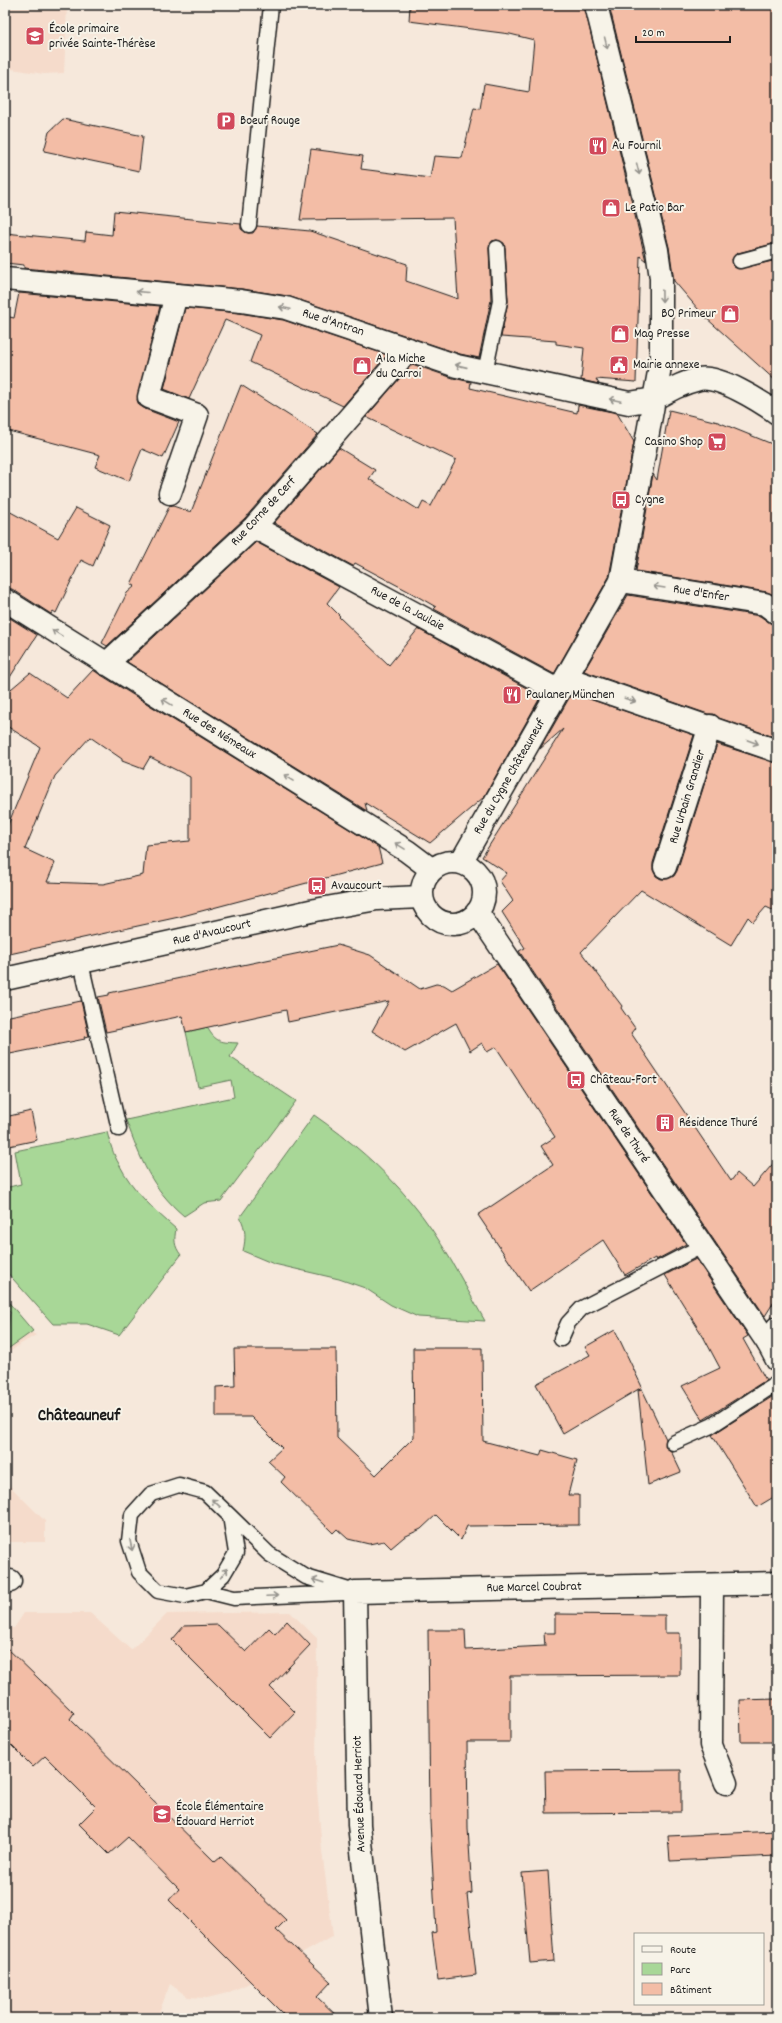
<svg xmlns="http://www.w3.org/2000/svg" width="782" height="2023" font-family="Dekko,sans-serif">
<rect width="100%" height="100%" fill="#f6e8db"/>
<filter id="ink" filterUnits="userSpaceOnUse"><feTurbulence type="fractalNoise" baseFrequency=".025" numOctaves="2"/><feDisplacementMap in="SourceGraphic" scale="8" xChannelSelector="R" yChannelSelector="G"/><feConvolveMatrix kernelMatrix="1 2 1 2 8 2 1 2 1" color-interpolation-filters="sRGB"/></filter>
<g filter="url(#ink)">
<path fill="#f5dbcb" d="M5,5H67L64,73L44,74L5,68Z
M5,1316L36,1335L19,1345L5,1356Z
M5,1481L45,1521V1542H5Z
M290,1612L317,1638L316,1776L322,1851L333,1936L252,1982L227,1993L207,1998L188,1997L170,1984L157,2018H5V1627L14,1628L24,1613H90L131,1650L167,1614Z"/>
<path fill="#a8d797" stroke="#627a5a" d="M207,1027C216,1043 221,1042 238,1043L230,1057L296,1101L221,1201L204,1203L184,1216C151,1188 141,1160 126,1120L234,1097L231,1080L198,1087L186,1032Z
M314,1115C350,1140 383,1168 411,1202C441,1237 462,1281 485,1321L418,1317L391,1305L365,1288L339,1279L274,1264L243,1251C246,1238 246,1229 240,1217Z
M107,1132C110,1143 113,1154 119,1164C132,1190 154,1210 176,1229C174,1240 174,1246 181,1255L119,1335L87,1324H53L5,1270V1188L21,1184L15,1151Z
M5,1298L33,1331L5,1351L10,1312L5,1309Z"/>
<path fill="#f3bda6" stroke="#1c1c1c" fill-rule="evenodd" d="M410,5H584L646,261L640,256L636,382L596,379L599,384L581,380L584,348L556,344V341L501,337L508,301L505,248L504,243L497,240L492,241L489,248L491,300L479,358L460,354L288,296L242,289L24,268V265L5,263V233L85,241L86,232L112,235L114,211L241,224V229L248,233H253L257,226L310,231L407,264L406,281L458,299L453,218L300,220L311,149L363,156L361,169L430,178L434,156L462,158L474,108L480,109L484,84L529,92L534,40L510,34L409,21Z
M609,5H777V243L738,253L732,259L734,267L738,269L777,260V382L704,316L674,281L669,247Z
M63,119L143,136L139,171L44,151L49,132Z
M19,293L160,306L137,400L139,405L145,409L179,422L163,458L142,449L129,481L95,467L100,455L5,430V316L14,318Z
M185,308L239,313L283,320L387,355L343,406L250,362L260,335L225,320L189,399L164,389Z
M412,364L453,378L471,382L470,388L577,413L578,405L617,413L634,442L609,577L554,674L434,609L436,607L408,591L355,563L353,566L274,523L339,448L375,470L369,479L419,510L423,502L431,506L456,460L366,417Z
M241,385L318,434L245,518L107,646L102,643L127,593L135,586L131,584L170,505L191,512Z
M669,410L718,422L777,446V597L767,592L636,571L653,474L657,480Z
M76,508L110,525L93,566L81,560L56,613L53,611L51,614L12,589L5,588V509L58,538Z
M256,542L339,587L327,603L340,616L339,617L389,665L418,629L541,696L484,797L430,843L365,803L367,811L127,662Z
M628,595L760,616L770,623L777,625V738L719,718L714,714H708L584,671Z
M5,615L37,635L5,685Z
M93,670L378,847L382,863L179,917L5,955V832L40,747L5,725V694L30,673L67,698ZM90,737L122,759V761L143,769L150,757L190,777V841L146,845L143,875L103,884L47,882L55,863L25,849L55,776Z
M572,693L694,735L653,863V870L656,876L661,879H668L674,876L677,871L717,744L777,763V912L766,907L753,922L748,917L731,945L641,890L581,952L622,1006L621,1008L635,1028L631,1033L731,1181L737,1173L753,1187L777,1159V1297L765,1316L519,951L525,948L502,912L513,901L500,881L507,873L482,857L563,729L540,749Z
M338,945L370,955L420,989L436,984L444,985L452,990L497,964L686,1244L656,1260L655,1258L625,1275L603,1240L529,1291L478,1215L553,1165L541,1146L555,1137L496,1047L487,1052L482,1043L470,1051L456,1023L405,1052L372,1031L389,1001L288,1022L286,1010L186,1032L182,1016L106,1032L98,997L109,995V993Z
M81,1001L89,1036L84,1037L85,1039L5,1055V1017Z
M31,1111L37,1140L9,1146L5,1129V1117Z
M696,1259L748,1336L743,1339L766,1380L703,1420L682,1386L720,1368L704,1338L665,1275Z
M615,1330L642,1387L563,1434L536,1384L590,1355L585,1347Z
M413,1348H482L483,1441L540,1456L542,1450L577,1460L568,1495H579V1525L467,1526L461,1540L436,1515L421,1529L404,1537L391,1548L384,1541L369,1544L348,1539L337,1529L333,1533L281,1482L285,1477L268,1461L282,1448L251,1417H216V1387L235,1386L234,1349H336L337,1438L376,1475L414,1437Z
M642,1389L666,1439L665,1447L671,1451L681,1472L648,1485L638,1390Z
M775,1395L777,1399V1495L757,1507L712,1435Z
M555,1614L665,1615V1633H680V1675L510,1676V1742H467L468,1828L472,1893L467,1894L476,1975L438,1980L432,1933L436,1932L430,1821L428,1630H465L466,1650L545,1646L544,1633H555Z
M287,1621L310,1645L270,1687L295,1712L270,1738L172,1640L184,1626L218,1625L246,1652L269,1628L275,1634Z
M5,1646L74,1713L70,1719L215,1862L221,1857L286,1920L276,1930L331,1982L317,1997L339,2018H287L169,1900L179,1889L128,1837L109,1854L79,1824L96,1807L45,1756L33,1767L5,1739Z
M777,1699V1742H741L740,1700Z
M681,1770V1812L546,1813L545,1771Z
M777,1831V1856L670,1861L668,1836Z
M548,1871L554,1961L530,1963L522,1873Z"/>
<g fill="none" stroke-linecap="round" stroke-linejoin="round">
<g stroke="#1c1c1c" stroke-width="17">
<path id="lane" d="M249,225L271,5
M740,261L777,251
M485,372L500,301L497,248
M81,963L119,1129
M561,1339L568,1323L582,1308L702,1246
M673,1443L711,1426L777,1383
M230,1516L236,1553L223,1575L206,1591L185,1596L158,1591L139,1572L129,1541L132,1515L151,1494L179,1485L205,1492L230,1516L269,1554L306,1577L355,1592
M206,1591L234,1598L345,1593"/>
</g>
<g stroke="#1c1c1c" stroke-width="25">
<path id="street" d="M5,279L241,301L286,308L457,366L629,403L654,399
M170,493L197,415L149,397L176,295
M254,527L559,691
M621,581L765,604L777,613
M5,600L407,851L431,869
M106,664L254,527L409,349
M566,678L777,751
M665,867L710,726
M5,979L315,910L377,899L421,897
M768,1343L777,1328
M5,1581H10
M712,1585L711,1745L726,1783
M381,2018L359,1825L355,1592L777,1583"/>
</g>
<g stroke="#1c1c1c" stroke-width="25">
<path id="secondary" d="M654,399C668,391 682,383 699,379C719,375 760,401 777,413
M422 893a31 31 0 1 1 62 0a31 31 0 1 1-62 0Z
M461,862L621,581L661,361V278L657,250L596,5
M477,912L768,1343L777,1360"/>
</g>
<use href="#lane" stroke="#f7f3e8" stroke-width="14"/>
<use href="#street" stroke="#f7f3e8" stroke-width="22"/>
<use href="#secondary" stroke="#f7f3e8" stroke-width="22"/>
</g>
<defs><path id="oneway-shaft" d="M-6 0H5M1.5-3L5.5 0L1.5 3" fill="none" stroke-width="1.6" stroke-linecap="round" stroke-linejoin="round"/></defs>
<g stroke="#94928c">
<use href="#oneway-shaft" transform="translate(606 43) rotate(76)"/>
<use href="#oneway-shaft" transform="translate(638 169) rotate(76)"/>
<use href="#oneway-shaft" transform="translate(142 292) rotate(-175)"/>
<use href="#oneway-shaft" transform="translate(662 296) rotate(89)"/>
<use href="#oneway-shaft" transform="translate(285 308) rotate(-168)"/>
<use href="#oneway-shaft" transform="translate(461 366) rotate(-167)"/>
<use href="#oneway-shaft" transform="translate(615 400) rotate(-168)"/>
<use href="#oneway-shaft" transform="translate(659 587) rotate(-171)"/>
<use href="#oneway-shaft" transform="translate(57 633) rotate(-148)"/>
<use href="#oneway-shaft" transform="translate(630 700) rotate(18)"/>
<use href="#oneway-shaft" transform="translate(167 702) rotate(-148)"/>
<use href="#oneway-shaft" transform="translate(753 742) rotate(20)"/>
<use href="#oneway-shaft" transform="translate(289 778) rotate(-148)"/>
<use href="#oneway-shaft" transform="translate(400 846) rotate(-148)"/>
<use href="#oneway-shaft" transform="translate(216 1503) rotate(-137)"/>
<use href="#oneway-shaft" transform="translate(131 1545) rotate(78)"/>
<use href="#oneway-shaft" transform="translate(224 1573) rotate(-54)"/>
<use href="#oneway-shaft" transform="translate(318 1581) rotate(-163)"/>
<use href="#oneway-shaft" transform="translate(272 1596) rotate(-3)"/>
</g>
</g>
<defs>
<g id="school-square" transform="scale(1)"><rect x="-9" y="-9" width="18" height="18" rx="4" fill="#d1495b" stroke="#f7f3e8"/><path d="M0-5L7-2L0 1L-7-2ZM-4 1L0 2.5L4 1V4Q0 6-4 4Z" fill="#fff"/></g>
<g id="parking-square" transform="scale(1)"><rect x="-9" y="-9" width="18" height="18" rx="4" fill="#d1495b" stroke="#f7f3e8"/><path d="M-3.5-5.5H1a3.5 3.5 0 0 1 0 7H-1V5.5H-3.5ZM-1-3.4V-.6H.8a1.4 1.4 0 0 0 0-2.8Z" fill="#fff"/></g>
<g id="restaurant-square" transform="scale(1)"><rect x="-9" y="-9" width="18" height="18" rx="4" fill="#d1495b" stroke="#f7f3e8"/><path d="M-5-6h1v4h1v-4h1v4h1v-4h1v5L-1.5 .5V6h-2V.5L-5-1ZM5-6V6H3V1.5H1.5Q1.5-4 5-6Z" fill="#fff"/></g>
<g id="shop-square" transform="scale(1)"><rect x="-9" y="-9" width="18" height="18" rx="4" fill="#d1495b" stroke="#f7f3e8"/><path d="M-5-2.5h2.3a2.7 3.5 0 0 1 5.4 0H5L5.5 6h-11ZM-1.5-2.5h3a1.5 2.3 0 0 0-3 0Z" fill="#fff"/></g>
<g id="civic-square" transform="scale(1)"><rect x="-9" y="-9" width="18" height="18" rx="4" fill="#d1495b" stroke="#f7f3e8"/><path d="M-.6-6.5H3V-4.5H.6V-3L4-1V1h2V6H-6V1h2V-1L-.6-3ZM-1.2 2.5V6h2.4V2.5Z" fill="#fff"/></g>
<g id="supermarket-square" transform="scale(1)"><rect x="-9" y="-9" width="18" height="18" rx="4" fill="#d1495b" stroke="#f7f3e8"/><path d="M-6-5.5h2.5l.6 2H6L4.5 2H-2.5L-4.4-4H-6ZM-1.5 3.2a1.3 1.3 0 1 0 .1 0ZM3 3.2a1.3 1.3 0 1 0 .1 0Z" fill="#fff"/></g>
<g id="bus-square" transform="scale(1)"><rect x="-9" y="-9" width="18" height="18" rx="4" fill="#d1495b" stroke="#f7f3e8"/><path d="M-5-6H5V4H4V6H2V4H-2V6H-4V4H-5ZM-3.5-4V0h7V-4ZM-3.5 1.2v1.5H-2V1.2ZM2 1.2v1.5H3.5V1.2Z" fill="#fff"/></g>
<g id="building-square" transform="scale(1)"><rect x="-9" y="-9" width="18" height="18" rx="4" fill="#d1495b" stroke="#f7f3e8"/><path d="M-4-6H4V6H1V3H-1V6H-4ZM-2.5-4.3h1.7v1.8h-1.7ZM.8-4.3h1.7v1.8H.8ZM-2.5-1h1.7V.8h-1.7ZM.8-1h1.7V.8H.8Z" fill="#fff"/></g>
</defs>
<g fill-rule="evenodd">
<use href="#school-square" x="35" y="36"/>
<use href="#parking-square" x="226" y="121"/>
<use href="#restaurant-square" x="598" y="146"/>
<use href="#shop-square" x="611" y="208"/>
<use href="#shop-square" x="730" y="314"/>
<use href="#shop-square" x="620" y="334"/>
<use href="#civic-square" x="619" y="365"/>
<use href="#shop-square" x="362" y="366"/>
<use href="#supermarket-square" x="717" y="442"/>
<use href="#bus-square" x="621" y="500"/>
<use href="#restaurant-square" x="512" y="695"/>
<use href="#bus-square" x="317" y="886"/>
<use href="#bus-square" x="576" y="1080"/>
<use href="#building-square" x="665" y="1123"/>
<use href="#school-square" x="162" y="1814"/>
</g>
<g text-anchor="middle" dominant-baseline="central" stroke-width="4" stroke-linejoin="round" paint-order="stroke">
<g font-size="13" fill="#1c1c1c" stroke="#f7f3e8" text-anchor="start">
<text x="49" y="29">École primaire<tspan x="49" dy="15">privée Sainte-Thérèse</tspan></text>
<text x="240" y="121">Boeuf Rouge</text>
<text x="612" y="146">Au Fournil</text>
<text x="625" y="208">Le Patio Bar</text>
<text x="716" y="314" text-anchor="end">BO Primeur</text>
<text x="634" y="334">Mag Presse</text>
<text x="376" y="359">A la Miche<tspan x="376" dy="15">du Carroi</tspan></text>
<text x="633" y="365">Mairie annexe</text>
<text x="703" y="442" text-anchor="end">Casino Shop</text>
<text x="635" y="500">Cygne</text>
<text x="526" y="695">Paulaner München</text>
<text x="331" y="886">Avaucourt</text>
<text x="590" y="1080">Château-Fort</text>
<text x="679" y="1123">Résidence Thuré</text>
<text x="176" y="1807">École Élémentaire<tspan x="176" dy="15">Édouard Herriot</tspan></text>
</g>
<g font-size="13" fill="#1c1c1c" stroke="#f7f3e8">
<text transform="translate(333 323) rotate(18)">Rue d'Antran</text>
<text transform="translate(264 512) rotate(-47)">Rue Corne de Cerf</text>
<text transform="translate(701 594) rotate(9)">Rue d'Enfer</text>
<text transform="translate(407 609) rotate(28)">Rue de la Jaulaie</text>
<text transform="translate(219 734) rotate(32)">Rue des Némeaux</text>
<text transform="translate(510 777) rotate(-60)">Rue du Cygne Châteauneuf</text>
<text transform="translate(688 797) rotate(-73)">Rue Urbain Grandier</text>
<text transform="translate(212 933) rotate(-13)">Rue d'Avaucourt</text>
<text transform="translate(628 1136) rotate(56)">Rue de Thuré</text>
<text transform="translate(534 1588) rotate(-1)">Rue Marcel Coubrat</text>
<text transform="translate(360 1794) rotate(-92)">Avenue Édouard Herriot</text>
</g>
<g font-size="17" font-weight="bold" fill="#1c1c1c" stroke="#f7f3e8">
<text x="79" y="1417">Châteauneuf</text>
</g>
</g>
<rect width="782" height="2023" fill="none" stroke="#f7f3e8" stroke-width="20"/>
<rect x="10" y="10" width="762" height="2003" fill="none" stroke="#1c1c1c" stroke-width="1.5" filter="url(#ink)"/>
<rect x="634" y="1933" width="130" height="72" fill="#f7f3e8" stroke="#9f9d96"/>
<rect x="642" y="1946" width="20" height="6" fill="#f7f3e8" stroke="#9f9d96"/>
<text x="670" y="1953" font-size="12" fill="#1c1c1c">Route</text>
<rect x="642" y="1963" width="20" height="12" fill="#a8d797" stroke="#9f9d96"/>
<text x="670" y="1973" font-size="12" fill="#1c1c1c">Parc</text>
<rect x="642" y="1983" width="20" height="12" fill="#f3bda6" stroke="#9f9d96"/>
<text x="670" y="1993" font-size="12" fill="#1c1c1c">Bâtiment</text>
<path d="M636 36v6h94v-6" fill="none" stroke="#1c1c1c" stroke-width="2"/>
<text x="642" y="36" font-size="12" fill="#1c1c1c" stroke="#f7f3e8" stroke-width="3" paint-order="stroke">20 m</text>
</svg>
